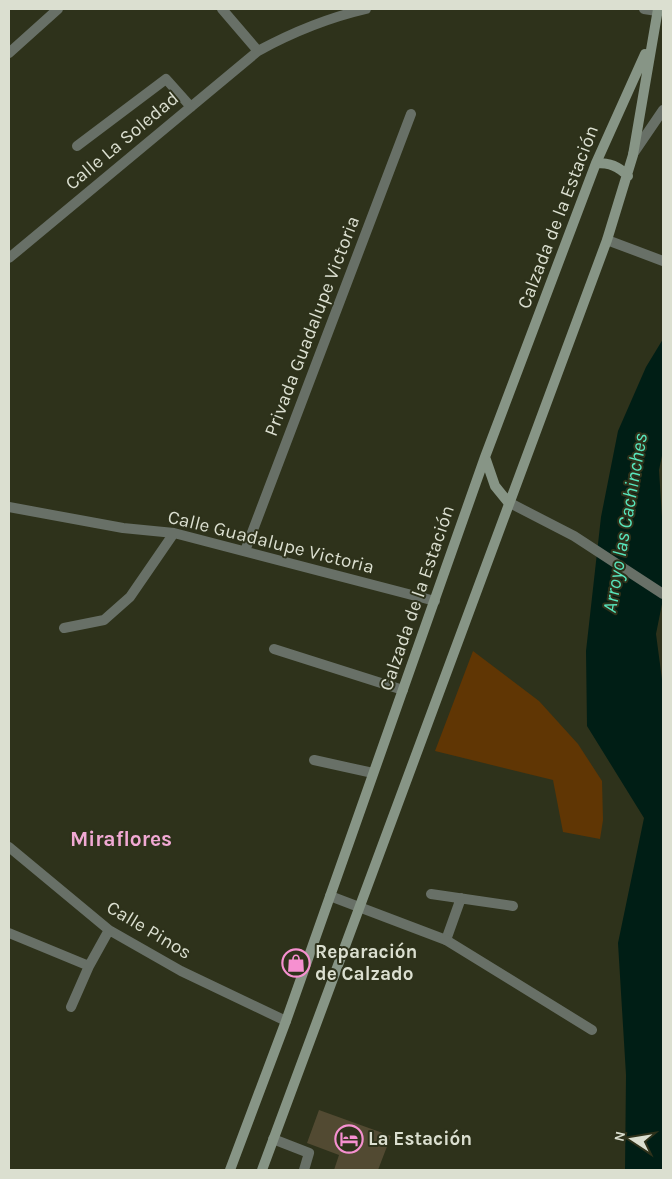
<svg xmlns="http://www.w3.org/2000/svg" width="672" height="1179" font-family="Karla,sans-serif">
<rect width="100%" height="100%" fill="#2e321b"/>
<path fill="#603604" d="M473,651L539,701L578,744L602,781L603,820L600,839L563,832L553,780L435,751Z"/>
<path fill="#001e15" d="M663,339V451L659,470L663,533V599L656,634L663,687V1170H625L626,1075L618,943L644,818L587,726L586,651L601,517L618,431L646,367Z"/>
<path fill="#524a32" d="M319,1110L391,1136L378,1170H334L339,1155L307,1143Z"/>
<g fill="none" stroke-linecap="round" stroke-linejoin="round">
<path stroke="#687067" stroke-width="10" d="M431,894L513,906
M446,940L461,898
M273,1139L309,1153L304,1170"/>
<path stroke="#687067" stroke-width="10" d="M222,9L258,51
M644,9L657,11
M9,53L58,9
M77,146L166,79L191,107
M633,154L663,110
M607,240L663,261
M9,258L258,51C293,32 327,18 366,9
M508,502L574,536L663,594
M9,507L123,528L174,533L435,601
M245,551L411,114
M64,628L104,620L130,597L174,533
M274,649L403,690
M314,760L373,773
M9,847L109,930L181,971L286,1021
M330,896L446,940L592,1030
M9,933L89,966
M71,1007L89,966L109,930"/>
<path stroke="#879586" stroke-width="10" d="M596,163C610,163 618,166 628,176
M485,457L495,486L508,502
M230,1170L286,1021L485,457L596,163L645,54
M262,1170L607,240L633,155L658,9"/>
</g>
<defs>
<g id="shop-ring" transform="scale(1.4375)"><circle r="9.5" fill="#2e321b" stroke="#f690d0" stroke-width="1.5"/><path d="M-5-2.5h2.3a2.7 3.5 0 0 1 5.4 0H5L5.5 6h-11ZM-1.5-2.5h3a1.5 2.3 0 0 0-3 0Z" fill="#f690d0"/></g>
<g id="hotel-ring" transform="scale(1.4375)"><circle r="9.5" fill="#2e321b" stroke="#f690d0" stroke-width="1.5"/><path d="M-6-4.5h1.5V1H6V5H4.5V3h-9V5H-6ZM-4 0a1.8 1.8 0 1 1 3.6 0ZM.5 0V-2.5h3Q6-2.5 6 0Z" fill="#f690d0"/></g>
</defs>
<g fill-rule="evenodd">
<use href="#shop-ring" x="296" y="963"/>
<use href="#hotel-ring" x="349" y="1139"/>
</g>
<g text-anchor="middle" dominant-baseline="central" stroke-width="4" stroke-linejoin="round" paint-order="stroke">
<g font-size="19" fill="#dbdfd0" stroke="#2e321b">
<text transform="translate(122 141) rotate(-40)">Calle La Soledad</text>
<text transform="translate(558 217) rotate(-69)">Calzada de la Estación</text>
<text transform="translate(312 326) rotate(-69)">Privada Guadalupe Victoria</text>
<text transform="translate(271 542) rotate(14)">Calle Guadalupe Victoria</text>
<text transform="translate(417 598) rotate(-71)">Calzada de la Estación</text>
<text transform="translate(149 930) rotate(31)">Calle Pinos</text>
</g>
<g font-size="19" font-weight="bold" fill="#dbdfd0" stroke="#2e321b" text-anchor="start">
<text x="315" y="952">Reparación<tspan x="315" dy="22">de Calzado</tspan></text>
<text x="368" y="1139">La Estación</text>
</g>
<g font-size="20" font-style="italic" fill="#58e7be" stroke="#2e321b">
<text transform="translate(625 523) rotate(-80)">Arroyo las Cachinches</text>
</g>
<g font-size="21" font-weight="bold" fill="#f1a9d4" stroke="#2e321b">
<text x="121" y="839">Miraflores</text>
</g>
</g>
<rect width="672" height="1179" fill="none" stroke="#dbdfd0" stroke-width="20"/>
<g transform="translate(632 1139) rotate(282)" stroke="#2e321b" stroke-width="4" paint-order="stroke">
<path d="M0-4L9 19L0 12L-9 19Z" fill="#dbdfd0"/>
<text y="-8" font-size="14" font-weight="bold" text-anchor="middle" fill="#dbdfd0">N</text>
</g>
</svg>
